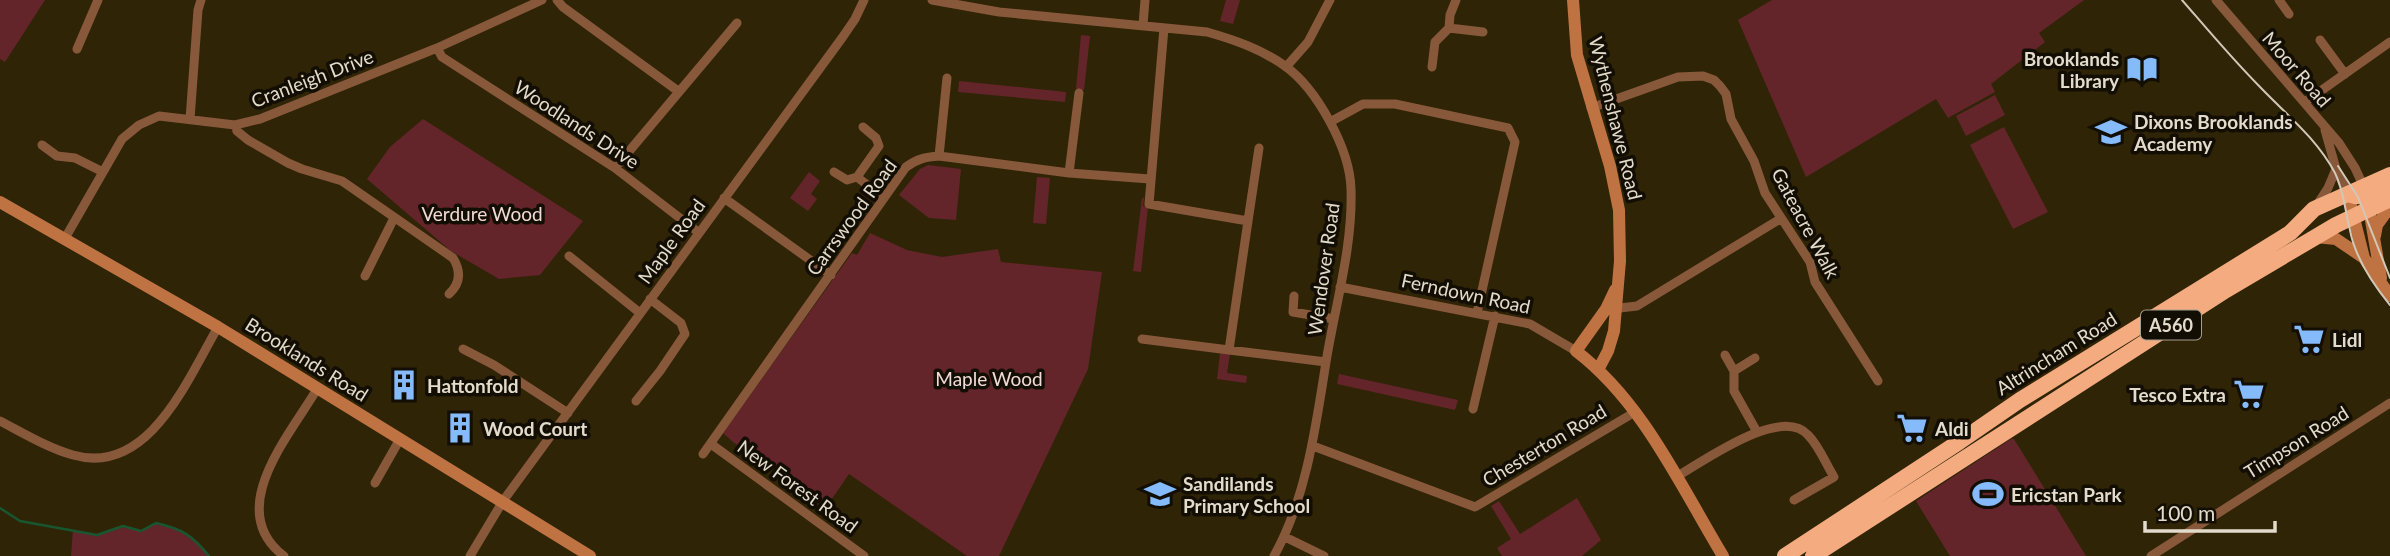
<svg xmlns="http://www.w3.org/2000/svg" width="2390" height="556" font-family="Lato,sans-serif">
<rect width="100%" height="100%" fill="#302407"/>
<path fill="#63252a" d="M0,0H45L5,62L0,59Z
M1226,0H1240L1233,24L1220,21Z
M1772,0H2084L2039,33L2045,42L1991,84L1995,92L1948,118L1936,99L1806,177L1738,20Z
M1081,35L1090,36L1084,90L1076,89Z
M959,81L1066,92L1065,102L958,92Z
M1995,95L2005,115L1966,136L1956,116Z
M423,119L583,221L540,275L499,279L451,251L367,179L390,147Z
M2004,127L2048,212L2013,229L1970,145Z
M928,165L961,169L956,220L929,218L899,195L920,169Z
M809,172L820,181L811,194L817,199L808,211L790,198Z
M1037,177L1050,178L1046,224L1033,223Z
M1142,198H1144L1143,206L1148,207L1141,272L1133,271Z
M870,233L907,250L942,257L998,249L1001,262L1102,272L1088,369L999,556H967L849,474L827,506L733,442L723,433L852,253L857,255Z
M1220,353L1230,354L1227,373L1247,376L1246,383L1217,379Z
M1339,374L1458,400L1455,410L1337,384Z
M2011,439H2014L2086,556H1950L1916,501Z
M1577,498L1601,540L1582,556H1502L1497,548L1511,539L1491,506L1499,501L1520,534Z
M156,523C182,529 192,535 209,556H71L73,530L97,535L123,526L141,531Z"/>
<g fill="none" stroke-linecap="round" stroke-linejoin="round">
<path stroke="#185630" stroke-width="2.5" d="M0,508L20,521L97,535L123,526L141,531L156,523C182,529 192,535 209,556"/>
<path stroke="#88583a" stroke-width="9" d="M557,0L563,7L678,91
M932,0L999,12L1207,32C1235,40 1261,49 1285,66C1317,89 1350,149 1351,189C1353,247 1335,306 1326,362C1316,426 1306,499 1274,556
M2216,0L2339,143L2355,168L2363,185
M2279,0L2289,14
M1143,25L1145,0
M1164,28L1149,204L1248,221L1229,350L1326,362
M1449,28L1450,15L1456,0
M2320,40L2345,74
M437,48L442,57L615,168L698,232
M77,49L98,0
M1286,67L1308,42L1330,0
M1432,67L1435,42L1449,28L1483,32
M2305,102L2390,42
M1591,108L1678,77L1703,76L1714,80L1720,86L1726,94L1731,119L1754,161L1765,193L1810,262L1815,282L1878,381
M190,119L198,10L201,0
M1330,122L1363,104H1395L1508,128L1515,142L1477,313
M235,125L237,131L248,140L288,163L302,169L342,181L453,258C461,271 461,283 449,294
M2325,130L2336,169L2348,194
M42,145L57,156L75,158L103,172
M939,156L947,78
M615,168L737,23
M834,172L847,180L857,177L884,198
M1069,173L1079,93
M857,177L879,146L876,138L863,127
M724,198L831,275
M2317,205L2328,188L2336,169
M1248,221L1259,148
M64,240L122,139L139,125L159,116L235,125L260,119L437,48L542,0
M569,256L640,313
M365,276L394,218
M1340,287L1530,324L1576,351
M1294,296L1293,312L1334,319
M1611,309L1637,306L1780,219
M1142,339L1229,350
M463,349L494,365L568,413
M1725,355L1734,371V391L1757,432
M1734,371L1755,358
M636,401L660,371L685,334L681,323L650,299
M1473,409L1495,316
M0,421C23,433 48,448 73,455C149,477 188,378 218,327
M711,444L864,556
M1313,446L1475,507L1635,412
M703,454L906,167C917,159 925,157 939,156L1069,173L1150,179
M1676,477C1704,461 1781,405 1808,435C1819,446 1826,464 1834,477L1794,500
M375,483L400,439
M1285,537L1324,556
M284,556C223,510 290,435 317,389
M470,556L503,501L842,38L855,19L864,0
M2151,556L2390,403"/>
<path stroke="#c07342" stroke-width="12" d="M1573,0L1577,55L1610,166L1619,210L1620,261L1614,331L1608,351L1599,368
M2348,194L2364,258L2390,296
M0,202L218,327L590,556
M2368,203L2381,278
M2375,236L2377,225L2390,207
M2315,237L2336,239L2364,258
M1615,290L1606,309L1576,351C1643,402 1680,485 1723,556"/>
<path stroke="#f3ab7f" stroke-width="16" d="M2348,194C2363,200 2375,193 2390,188
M1785,556L1959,442L2020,400L2290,233L2314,209L2390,175
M1813,556L2226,290L2336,225L2390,199"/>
<path stroke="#d1c8b7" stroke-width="2" d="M2182,0C2208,30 2233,60 2261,88C2287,115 2317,139 2335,173C2344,191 2345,211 2350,230C2355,258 2372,283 2390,305
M2338,166L2358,197L2390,278"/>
</g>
<defs>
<g id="library-bare" transform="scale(2.415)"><path d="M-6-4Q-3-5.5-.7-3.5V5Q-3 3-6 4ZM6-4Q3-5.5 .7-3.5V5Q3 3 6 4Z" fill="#86bbfb" stroke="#130e04" stroke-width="2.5" paint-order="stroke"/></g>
<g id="school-bare" transform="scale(2.415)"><path d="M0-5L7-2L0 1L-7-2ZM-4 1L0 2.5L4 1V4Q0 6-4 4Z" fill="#86bbfb" stroke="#130e04" stroke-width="2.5" paint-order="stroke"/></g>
<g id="supermarket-bare" transform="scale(2.415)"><path d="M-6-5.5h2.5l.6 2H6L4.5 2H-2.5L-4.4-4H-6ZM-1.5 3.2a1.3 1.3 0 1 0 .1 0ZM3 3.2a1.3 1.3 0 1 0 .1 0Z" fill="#86bbfb" stroke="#130e04" stroke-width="2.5" paint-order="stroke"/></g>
<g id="building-bare" transform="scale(2.415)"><path d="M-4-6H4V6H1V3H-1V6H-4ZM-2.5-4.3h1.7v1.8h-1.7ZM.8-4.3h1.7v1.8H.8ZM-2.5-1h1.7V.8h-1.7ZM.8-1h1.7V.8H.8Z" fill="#86bbfb" stroke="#130e04" stroke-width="2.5" paint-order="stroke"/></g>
<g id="stadium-bare" transform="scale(2.415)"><path d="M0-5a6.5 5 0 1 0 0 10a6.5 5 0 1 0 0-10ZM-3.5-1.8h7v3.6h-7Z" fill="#86bbfb" stroke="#130e04" stroke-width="2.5" paint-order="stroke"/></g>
</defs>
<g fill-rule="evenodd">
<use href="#library-bare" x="2142" y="69"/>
<use href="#school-bare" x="2111" y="132"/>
<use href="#supermarket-bare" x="2309" y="339"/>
<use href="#building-bare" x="404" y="385"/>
<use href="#supermarket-bare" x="2249" y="394"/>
<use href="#building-bare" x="460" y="428"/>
<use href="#supermarket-bare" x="1912" y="428"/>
<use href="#school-bare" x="1160" y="494"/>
<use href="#stadium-bare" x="1988" y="494"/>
</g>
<g text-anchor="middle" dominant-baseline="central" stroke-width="7" stroke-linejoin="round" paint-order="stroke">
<rect fill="#130e04" stroke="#a59e8f" stroke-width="2" x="2141" y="310.5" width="60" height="29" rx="5"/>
<g font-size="18" font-weight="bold" fill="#e3dbcb">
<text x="2171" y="325">A560</text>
</g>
<g font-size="19" font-weight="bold" fill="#e3dbcb" stroke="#130e04" text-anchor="start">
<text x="2119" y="58" text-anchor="end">Brooklands<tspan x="2119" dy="22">Library</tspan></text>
<text x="2134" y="121">Dixons Brooklands<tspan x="2134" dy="22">Academy</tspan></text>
<text x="2332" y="339">Lidl</text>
<text x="427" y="385">Hattonfold</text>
<text x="2226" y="394" text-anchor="end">Tesco Extra</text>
<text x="483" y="428">Wood Court</text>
<text x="1935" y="428">Aldi</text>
<text x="1183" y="483">Sandilands<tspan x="1183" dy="22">Primary School</tspan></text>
<text x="2011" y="494">Ericstan Park</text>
</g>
<g font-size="19" fill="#e3dbcb" stroke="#130e04">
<text transform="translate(2297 69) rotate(49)">Moor Road</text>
<text transform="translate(312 78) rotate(-21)">Cranleigh Drive</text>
<text transform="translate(1616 118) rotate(76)">Wythenshawe Road</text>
<text transform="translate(577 124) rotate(33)">Woodlands Drive</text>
<text transform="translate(851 217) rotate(-54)">Carrswood Road</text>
<text transform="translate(1806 223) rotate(62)">Gateacre Walk</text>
<text transform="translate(671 241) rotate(-54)">Maple Road</text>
<text transform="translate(1323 269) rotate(-82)">Wendover Road</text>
<text transform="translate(1466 293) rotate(12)">Ferndown Road</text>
<text transform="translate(2056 353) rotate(-32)">Altrincham Road</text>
<text transform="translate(307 359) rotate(32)">Brooklands Road</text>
<text transform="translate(2296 442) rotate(-32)">Timpson Road</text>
<text transform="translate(1544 445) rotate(-31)">Chesterton Road</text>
<text transform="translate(798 486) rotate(36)">New Forest Road</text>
</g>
<g font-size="19" fill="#f3dada" stroke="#130e04">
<text x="482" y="213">Verdure Wood</text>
<text x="989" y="378">Maple Wood</text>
</g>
</g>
<path d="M2145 521v10h130v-10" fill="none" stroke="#e3dbcb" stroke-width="3.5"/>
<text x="2156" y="521" font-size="21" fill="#e3dbcb" stroke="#130e04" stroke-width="5" paint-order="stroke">100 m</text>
</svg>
